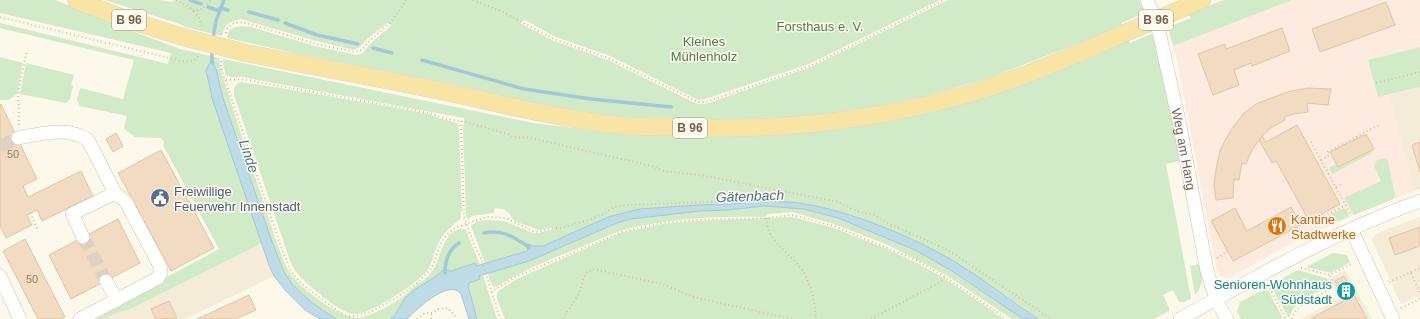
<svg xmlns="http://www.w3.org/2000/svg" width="1420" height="319" font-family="Helvetica,sans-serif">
<rect width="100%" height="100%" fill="#fcf8ea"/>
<path fill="#f4ebd9" d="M1420,87V189L1414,191L1389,95Z
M1420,217V296L1401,304L1372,240L1375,235L1385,230Z
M262,243L269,265L274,276L185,319H104L118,312L126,311Z
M1345,270L1372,319H1301L1339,298L1329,279Z"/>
<path fill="#fcebde" d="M1292,0H1420V47L1368,60L1378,97L1389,95L1414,191L1354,215L1301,238L1229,278H1224L1220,276L1217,272L1177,59L1173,46Z"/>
<path fill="#d1eac8" d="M0,0H55L124,28L180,49L219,58C220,72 226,85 230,99C240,131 250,162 261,194C267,213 273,233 280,251C283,259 286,267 290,273C300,288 340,319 359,318C371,315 386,308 397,301C404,296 410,290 416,285C422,281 428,278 432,272C441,259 443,227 464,229L466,230L480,265L476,266L475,263L451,271L443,270L435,277L417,288L406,297L394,316L390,319H336L311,302L292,284L284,272L278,260L222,95L217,72L212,60V98L262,243L126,311L118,312L104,319H95L127,302L132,296L219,249L163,145L164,142L161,138L135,137L124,129L127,116L80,106L77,100L80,88L123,99L134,60L0,28V23L168,64L171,53L0,13Z
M105,0H160L172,2L175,0H940L809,64L705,99L698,100L610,56L556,37L525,20L520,23L554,41L608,60L697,104H706L811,67L948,0H1139L1145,13L1121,23L1122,26L990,78L930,95L850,112L771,120L693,122L616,117L532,103L452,84L299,54L227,38L229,30C237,25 242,26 251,27L315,46L356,55L362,54L370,44L392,25L387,23L366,40L360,47L354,50L316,41L241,19C228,22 226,23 222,36L185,27L180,24Z
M1223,0H1292L1173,46L1168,27L1191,18L1189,14Z
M1153,33L1160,54L1180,161L1166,164L1191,299L1184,302H1179L1173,290L1163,295L1169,308V311L1154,319H1038L1007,296L953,261L914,240L804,203L699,205L639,209L608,217L543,246H533L528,249L527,251L485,263L472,229L471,226L477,221L488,220L504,221L533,233H539L554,229V227L540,230L533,228L514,221L509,213L503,209L495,208L493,213L472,216L468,220L466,215L463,125L464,124V118L242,77H230L226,75L223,65V59L533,123L615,133L693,137L774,134L992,95L1039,78L1128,40L1130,43Z
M1420,47V87L1378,97L1368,60Z
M0,57L23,63L17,94L8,100H0Z
M26,63L74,75L71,85L73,86L70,99L66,103L20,94Z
M240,82L293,90L430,114L438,118L457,123L459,129L462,211L461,214V218C454,225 444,232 440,240C434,251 433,264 425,273C412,286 372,314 354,314C342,315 301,280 294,269C291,265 290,260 288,255L235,98C233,91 233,86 240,82Z
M1374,149L1372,153L1368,155L1332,174L1329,168L1336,164L1338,167Z
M1384,158L1388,161L1395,195L1393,199L1354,215L1344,198L1381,181L1374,166L1377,160Z
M764,206L804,209L838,218L880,234L915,250L952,271L1023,319H1012L946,275L888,245L834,224L792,212L768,214L765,217C720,216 667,218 623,230C610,234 596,241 584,246C553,258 523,270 496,287C490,286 489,278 488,273L529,261L617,223C665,210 715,212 764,206Z
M1342,209H1346L1349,217L1338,221L1329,215Z
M792,217L834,228L887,249L915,262L947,280L1004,319H505L497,299V295L498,291L517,279L621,233L662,224L697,221Z
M1333,253L1347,255L1350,262L1331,273L1306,267Z
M1201,264C1202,275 1204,286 1195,295L1190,266Z
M1298,270L1329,279L1331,282L1329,286C1315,294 1293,301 1290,317H1288L1271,286L1273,283Z
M483,275L497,319H477L468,285L469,283L479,279V276Z
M1265,289L1268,290L1283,319H1241L1237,312L1240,302Z"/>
<path fill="#bedbe6" stroke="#a5c8d7" d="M212,59L217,72L222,95L271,239L284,272L292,284L311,302L336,319H320L305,310L285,290L274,276L269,265L212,98L206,70Z
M762,201C776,202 791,201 805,204C853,212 910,236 952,260C982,278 1010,300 1038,319H1023L952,271L915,250L838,218L804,209L764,206L727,210L700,211L631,219L617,223L529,261L479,276L480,279L469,283L468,286L477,319H469L461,294C449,278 416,310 407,319H390L394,316L406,297L417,288L435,277L443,270L451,271L475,263L476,266L527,251L528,250L526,245L528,244L533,246H543L608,217L639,209L699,205L731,204Z"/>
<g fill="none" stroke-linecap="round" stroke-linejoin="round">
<path stroke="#a5c8d7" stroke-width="3.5" d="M190,0L201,4
M208,7L219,11
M220,8L228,10
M249,12L278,20
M285,23L317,35L358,44
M213,39L216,21L224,0
M373,48L392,53
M422,60L524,89L591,99L671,107
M212,63V49
M484,233C503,229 513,237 529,247
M445,273C445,261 448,250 459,243"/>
</g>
<path fill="#f1dbc2" stroke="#e3c4a3" d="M1386,2L1395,25L1320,52L1312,29Z
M1282,28L1290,51L1252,66L1251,63L1234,70L1239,85L1213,95L1198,54L1225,44L1226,49Z
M1307,88L1331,89L1328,105L1307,103L1308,112L1294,114L1284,117L1285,120L1271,128L1262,136L1252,150L1246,164L1242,163L1239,180L1234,179L1233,198L1216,200L1214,185L1216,169L1220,150L1231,130L1243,114L1256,104L1287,92Z
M1,104L37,179L23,186L28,197L81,171L93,196L42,221L37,210L27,215L32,225L6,238L0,226V105Z
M1297,125L1340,204L1309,221L1276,161L1272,163L1259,140L1262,136L1266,142Z
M116,133L123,146L113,152L106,139Z
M1366,134L1374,149L1338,167L1330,152Z
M1420,142V172L1412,145Z
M161,150L214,248L171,271L118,173Z
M1291,207L1301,225L1233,261L1211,221L1235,208L1247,231Z
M118,219L140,263L71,299L49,255Z
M1420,227V246L1395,255L1389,238Z
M25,239L65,317L60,319H38L3,251Z
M1344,276L1367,319H1310L1345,300L1335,281Z
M249,295L256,310L236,319H197Z
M169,301L177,318L156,319L151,309Z"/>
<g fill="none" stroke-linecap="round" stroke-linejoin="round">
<path stroke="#dbd2c3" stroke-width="13" stroke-dasharray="13 6" stroke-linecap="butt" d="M0,146L18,138
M83,237L106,281"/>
<g stroke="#cec1af" stroke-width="14">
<g id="minor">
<path id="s1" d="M1147,0L1151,9L1159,32L1179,121L1207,271L1216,299L1227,319"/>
<path d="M18,138C41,134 67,126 88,140L115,193L126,202L160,266L161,273L158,278L80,319"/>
<path d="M1351,229L1393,319"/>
<path d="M83,237L72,214L115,193"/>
<path d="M0,276L20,319"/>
<path d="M106,281L117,300"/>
<path d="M1180,319C1258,276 1336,231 1420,201"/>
</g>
</g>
<g stroke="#dcd6d1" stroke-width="18">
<path id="major" d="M76,0L125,19L183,37
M1186,7L1202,0
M246,53C316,67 386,79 455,94C508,106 561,118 615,125C633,127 651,126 669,127C777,132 888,120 991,87C1037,72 1081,52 1125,33"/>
</g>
<path stroke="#d6bfa5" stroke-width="2" stroke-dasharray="1 3" stroke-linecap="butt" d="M176,0L186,5L194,11L202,9L211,0
M473,0L505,13L554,39L608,58L698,102H706L810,66L944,0
M194,11L199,18L202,27
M0,17L182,61C189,62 194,62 199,55
M226,33L227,29L232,24L239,22L251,24L316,44L355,52L362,50L368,42L390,23L400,10L406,0
M221,61V67L279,241L291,272L300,282L320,298L341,313L349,316H356L370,312L395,299L417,283L432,268L441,243L445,237L453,229L476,220L487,217L506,218L533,231L539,232L554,228H561L589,220L604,214L614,207L629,205L710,202L756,198
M226,80L241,79L430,113L445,119L466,122L508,134C514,138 519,138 526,137L652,166L663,171L700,175L839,202C844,205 849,208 855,210C866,215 872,211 883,221L948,250L1051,319
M1376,83L1420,72
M461,121L464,216L474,245L481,258L500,319
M19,125L18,94L27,50
M1311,142L1351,215
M1321,160L1328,156V152L1379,125
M1336,187L1341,184
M30,213L38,230
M1322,214L1328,227
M1324,216L1346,205
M767,218C765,240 789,252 801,268C811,283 815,301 816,319
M1217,258L1228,251
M1301,268L1330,275L1353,263
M1411,273L1420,293
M1389,282L1420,268
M1268,285L1286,319
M491,292L515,277L622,232L661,223L698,220L767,218L792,215L834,226L916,260L945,277L1007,319
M1401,308L1420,299
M417,319L425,313H432L438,309L447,308L453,313L456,319
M431,319L432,313
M563,319L578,295L586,273L593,269L662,284L693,297L792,319
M871,319L942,281L945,277
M1292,319C1296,303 1317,296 1331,289L1333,282L1330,275"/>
<use href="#minor" stroke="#fff" stroke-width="13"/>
<use href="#major" stroke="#f8e5a5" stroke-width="17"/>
<g stroke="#dcd6d1" stroke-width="18" stroke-linecap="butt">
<path id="major-bridge" d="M1125,33L1186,7
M183,37L246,53"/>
</g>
<use href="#major-bridge" stroke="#f8e5a5" stroke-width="17"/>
</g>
<defs>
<g id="civic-disc" transform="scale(1)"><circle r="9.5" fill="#5c6f8a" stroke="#fffbf1"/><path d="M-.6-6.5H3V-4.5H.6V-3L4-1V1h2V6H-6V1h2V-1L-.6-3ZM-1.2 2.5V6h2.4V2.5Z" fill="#fff"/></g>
<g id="restaurant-disc" transform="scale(1)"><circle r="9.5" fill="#e8710a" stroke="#fffbf1"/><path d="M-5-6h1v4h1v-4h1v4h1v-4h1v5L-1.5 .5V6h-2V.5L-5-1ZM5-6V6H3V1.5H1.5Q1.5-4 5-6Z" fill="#fff"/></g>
<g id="building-disc" transform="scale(1)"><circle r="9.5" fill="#0f9aa8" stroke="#fffbf1"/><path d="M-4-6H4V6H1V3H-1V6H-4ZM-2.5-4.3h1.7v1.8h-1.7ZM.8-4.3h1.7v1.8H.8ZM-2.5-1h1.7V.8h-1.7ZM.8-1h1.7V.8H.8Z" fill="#fff"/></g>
</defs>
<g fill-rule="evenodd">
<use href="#civic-disc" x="160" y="198"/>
<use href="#restaurant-disc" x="1277" y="226"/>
<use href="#building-disc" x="1346" y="291"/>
</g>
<g text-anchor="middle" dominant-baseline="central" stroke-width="3" stroke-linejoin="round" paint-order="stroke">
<g font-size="11" fill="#96806a">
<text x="13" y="154">50</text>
<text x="32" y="279">50</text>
</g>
<g fill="#fffbf1" stroke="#a0907e" stroke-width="1">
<rect x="112" y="10" width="34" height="20" rx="3"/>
<rect x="1139" y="10" width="34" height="20" rx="3"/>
<rect x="673" y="118" width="34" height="20" rx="3"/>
</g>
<g font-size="12" font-weight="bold" fill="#77624d">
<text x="129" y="20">B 96</text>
<text x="1156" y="20">B 96</text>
<text x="690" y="128">B 96</text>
</g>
<g font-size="13" fill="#4e7c45" stroke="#fffbf1">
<text x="820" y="26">Forsthaus e. V.</text>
<text x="704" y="41">Kleines<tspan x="704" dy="15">Mühlenholz</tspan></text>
</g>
<g font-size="13" fill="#77624d" stroke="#fffbf1">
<text stroke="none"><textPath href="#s1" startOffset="154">Weg am Hang</textPath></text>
</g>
<g font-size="13" fill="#4e5e75" stroke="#fffbf1" text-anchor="start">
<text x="174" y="191">Freiwillige<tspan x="174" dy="15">Feuerwehr Innenstadt</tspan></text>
</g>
<g font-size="13" fill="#c56008" stroke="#fffbf1" text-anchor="start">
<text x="1291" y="219">Kantine<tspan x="1291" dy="15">Stadtwerke</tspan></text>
</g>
<g font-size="13" fill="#0d838f" stroke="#fffbf1" text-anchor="end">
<text x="1332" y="284">Senioren-Wohnhaus<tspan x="1332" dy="15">Südstadt</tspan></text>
</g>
<g font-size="14" font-style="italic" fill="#477589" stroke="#fffbf1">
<text transform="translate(249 156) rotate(71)">Linde</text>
<text transform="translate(750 196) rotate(-2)">Gätenbach</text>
</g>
</g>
</svg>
